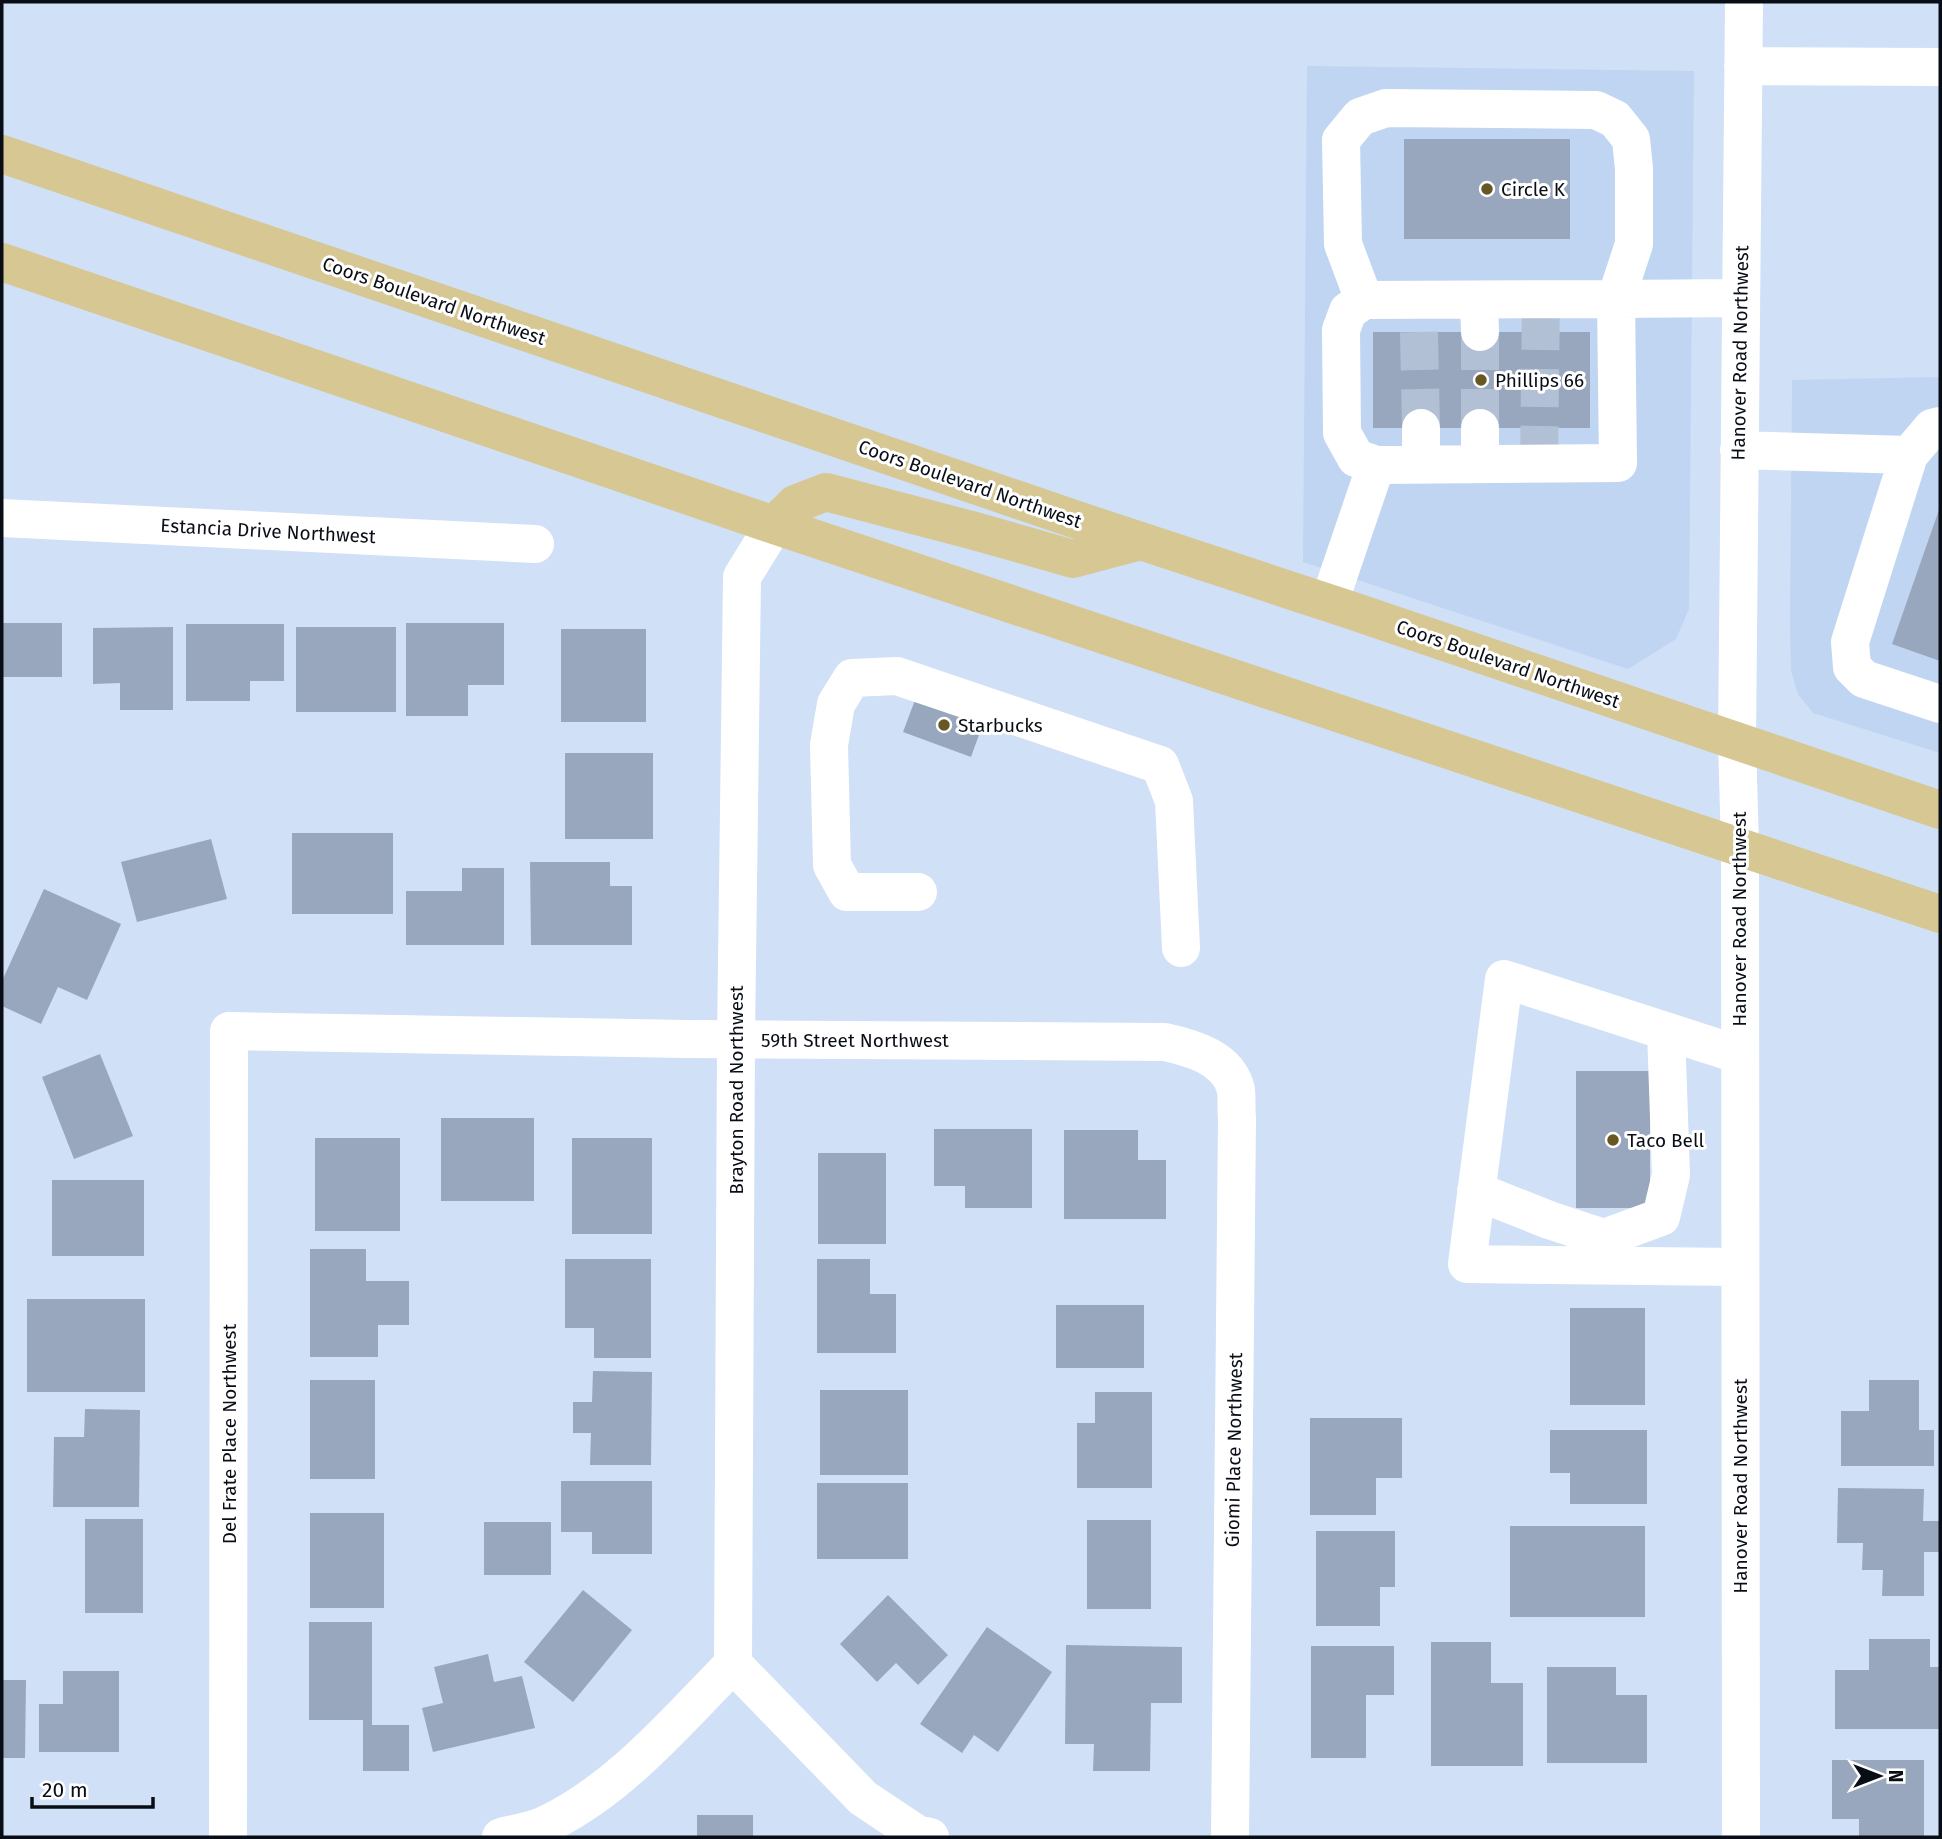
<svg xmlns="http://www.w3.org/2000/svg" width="1942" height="1839" font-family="'Fira Sans',sans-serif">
<rect width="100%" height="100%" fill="#d0e0f7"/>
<path fill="#c0d5f2" d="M1307,66L1694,71L1689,609L1676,639L1628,669L1303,562Z
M1940,377V753L1813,713L1798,694L1791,671L1790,623L1792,380Z"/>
<path fill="#98a7bd" d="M1404,139H1570V239H1404Z
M1373,332H1590V428H1373Z
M1940,507V661L1892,644Z
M2,623H62V677H2Z
M406,623H504V685H468V716H406Z
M186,624H284V681H250V701H186Z
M173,627V710H120V683L93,684V628Z
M296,627H396V712H296Z
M561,629H646V722H561Z
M918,692L985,718L971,757L903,732Z
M565,753H653V839H565Z
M292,833H393V914H292Z
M211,839L227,899L137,922L121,862Z
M530,862H610V886H632V945H531Z
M462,868H504V945H406V891H462Z
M44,889L121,924L87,1000L58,987L41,1024L2,1006V981Z
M100,1054L133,1136L74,1159L42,1077Z
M1576,1071H1650V1208H1576Z
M441,1118H534V1201H441Z
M934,1129H1032V1208H965V1186H934Z
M1064,1130H1138V1160H1166V1219H1064Z
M315,1138H400V1231H315Z
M572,1138H652V1234H572Z
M818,1153H886V1244H818Z
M52,1180H144V1256H52Z
M310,1249H366V1281H409V1325H378V1357H310Z
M565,1259H651V1358H594V1328H565Z
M817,1259H870V1294H896V1353H817Z
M27,1299H145V1392H27Z
M1056,1305H1144V1368H1056Z
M1570,1308H1645V1405H1570Z
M593,1371L652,1372L651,1465H590L591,1433H573V1402H592Z
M310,1380H375V1479H310Z
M1869,1380H1919V1430H1934V1466H1841V1411H1869Z
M820,1390H908V1475H820Z
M1095,1392H1152V1488H1077V1423H1095Z
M85,1409L140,1410L139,1507H53L54,1437H84Z
M1310,1418H1402V1478H1376V1515H1310Z
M1550,1430H1647V1504H1570V1473H1550Z
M561,1481H652V1554H592V1532H561Z
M817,1483H908V1559H817Z
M1838,1488L1924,1489L1923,1521H1940V1552H1924V1596H1882L1883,1570H1862L1863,1543H1837Z
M310,1513H384V1608H310Z
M85,1519H143V1613H85Z
M1087,1520H1151V1609H1087Z
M484,1522H551V1575H484Z
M1510,1526H1645V1617H1510Z
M1316,1531H1395V1587H1380V1626H1316Z
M583,1590L632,1630L573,1702L524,1662Z
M888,1595L948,1655L918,1685L896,1663L877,1682L840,1644Z
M309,1622H372V1725H409V1771H363V1720H309Z
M987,1627L1052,1672L998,1752L974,1735L962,1753L920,1724Z
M1869,1639H1930V1667H1940V1729H1835V1670H1869Z
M1431,1642H1491V1683H1523V1766H1431Z
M1066,1645L1182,1647V1703H1151L1150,1771H1093L1094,1744H1065Z
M1311,1646H1394V1695H1366V1758H1311Z
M488,1654L494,1682L522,1676L535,1728L433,1752L422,1708L443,1703L434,1667Z
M1547,1667H1616V1695H1647V1763H1547Z
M63,1671H119V1752H39V1704H63Z
M2,1680H26L25,1758H2Z
M1832,1760H1924V1837H1859V1819H1832Z
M697,1815H753V1837H697Z"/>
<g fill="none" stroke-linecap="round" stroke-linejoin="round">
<path stroke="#b2c0d5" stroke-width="38" stroke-dasharray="38 19" stroke-linecap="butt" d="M1419,332L1421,428
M1480,332V428
M1539,464L1541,299"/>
<path stroke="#fff" stroke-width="38" d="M1743,66L1940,67
M1364,300L1343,244L1341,140L1360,117L1386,108L1596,110L1615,119L1631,139L1634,169V244L1616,299L1364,300L1348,311L1341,330L1342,433L1356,458L1376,465
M1479,300L1480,332
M1940,426L1932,428L1909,455L1850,642L1852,667L1864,679L1940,704
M1421,428V465
M1480,428V464
M1739,450L1909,455
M2,518L535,544
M1329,603L1376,465L1618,463L1616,299L1741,298
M918,892H847L832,865L829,745L836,704L852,678L897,676L1160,765L1174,801L1181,948
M1740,1055L1504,979L1467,1264L1740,1267
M1476,1191L1549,1220L1604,1238L1661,1217L1671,1175L1666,1031
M733,1664L736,1040L742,577L774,525
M733,1664L863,1798L917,1834L930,1837
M228,1837L229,1031L687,1039L1165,1042C1192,1048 1229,1058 1236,1090C1237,1099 1236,1109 1237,1118L1230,1837
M501,1837C516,1833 533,1831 547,1824C620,1789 677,1721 733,1664
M1741,1837L1740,846L1737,742L1744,2"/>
<path stroke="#d6c793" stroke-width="38" d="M2,154L1083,522L1350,610L1940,810
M2,262L774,525L1940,914
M774,525L795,504L826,492L971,530L1073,559L1141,541"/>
</g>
<g fill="#665724" stroke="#fff" stroke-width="2.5">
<circle cx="1487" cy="189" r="7"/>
<circle cx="1481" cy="380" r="7"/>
<circle cx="944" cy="725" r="7"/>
<circle cx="1613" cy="1140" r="7"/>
</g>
<g text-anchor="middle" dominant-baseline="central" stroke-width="6" stroke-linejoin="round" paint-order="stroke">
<g font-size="19" fill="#090e16" stroke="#fff" text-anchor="start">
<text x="1501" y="189">Circle K</text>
<text x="1495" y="380">Phillips 66</text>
<text x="958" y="725">Starbucks</text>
<text x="1627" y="1140">Taco Bell</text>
</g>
<g font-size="19" fill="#090e16" stroke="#fff">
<text transform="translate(434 301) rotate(19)">Coors Boulevard Northwest</text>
<text transform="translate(1740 353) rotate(-89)">Hanover Road Northwest</text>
<text transform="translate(970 484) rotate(19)">Coors Boulevard Northwest</text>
<text transform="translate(268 531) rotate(3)">Estancia Drive Northwest</text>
<text transform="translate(1508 664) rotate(19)">Coors Boulevard Northwest</text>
<text transform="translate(1739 919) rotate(-90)">Hanover Road Northwest</text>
<text x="855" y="1040">59th Street Northwest</text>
<text transform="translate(736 1090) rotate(-90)">Brayton Road Northwest</text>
<text transform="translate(229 1434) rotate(-90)">Del Frate Place Northwest</text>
<text transform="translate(1234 1450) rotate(-89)">Giomi Place Northwest</text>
<text transform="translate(1740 1486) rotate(-90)">Hanover Road Northwest</text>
</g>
</g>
<rect width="1942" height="1839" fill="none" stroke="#090e16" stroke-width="7"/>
<g transform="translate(1879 1776) rotate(90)" stroke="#ffffff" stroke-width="5" paint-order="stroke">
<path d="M0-5L12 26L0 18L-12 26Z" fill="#090e16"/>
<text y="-10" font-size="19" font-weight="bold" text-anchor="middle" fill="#090e16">N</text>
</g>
<path d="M32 1797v10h121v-10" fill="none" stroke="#090e16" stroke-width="3.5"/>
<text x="42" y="1797" font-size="21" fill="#090e16" stroke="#ffffff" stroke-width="5" paint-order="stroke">20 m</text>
</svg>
